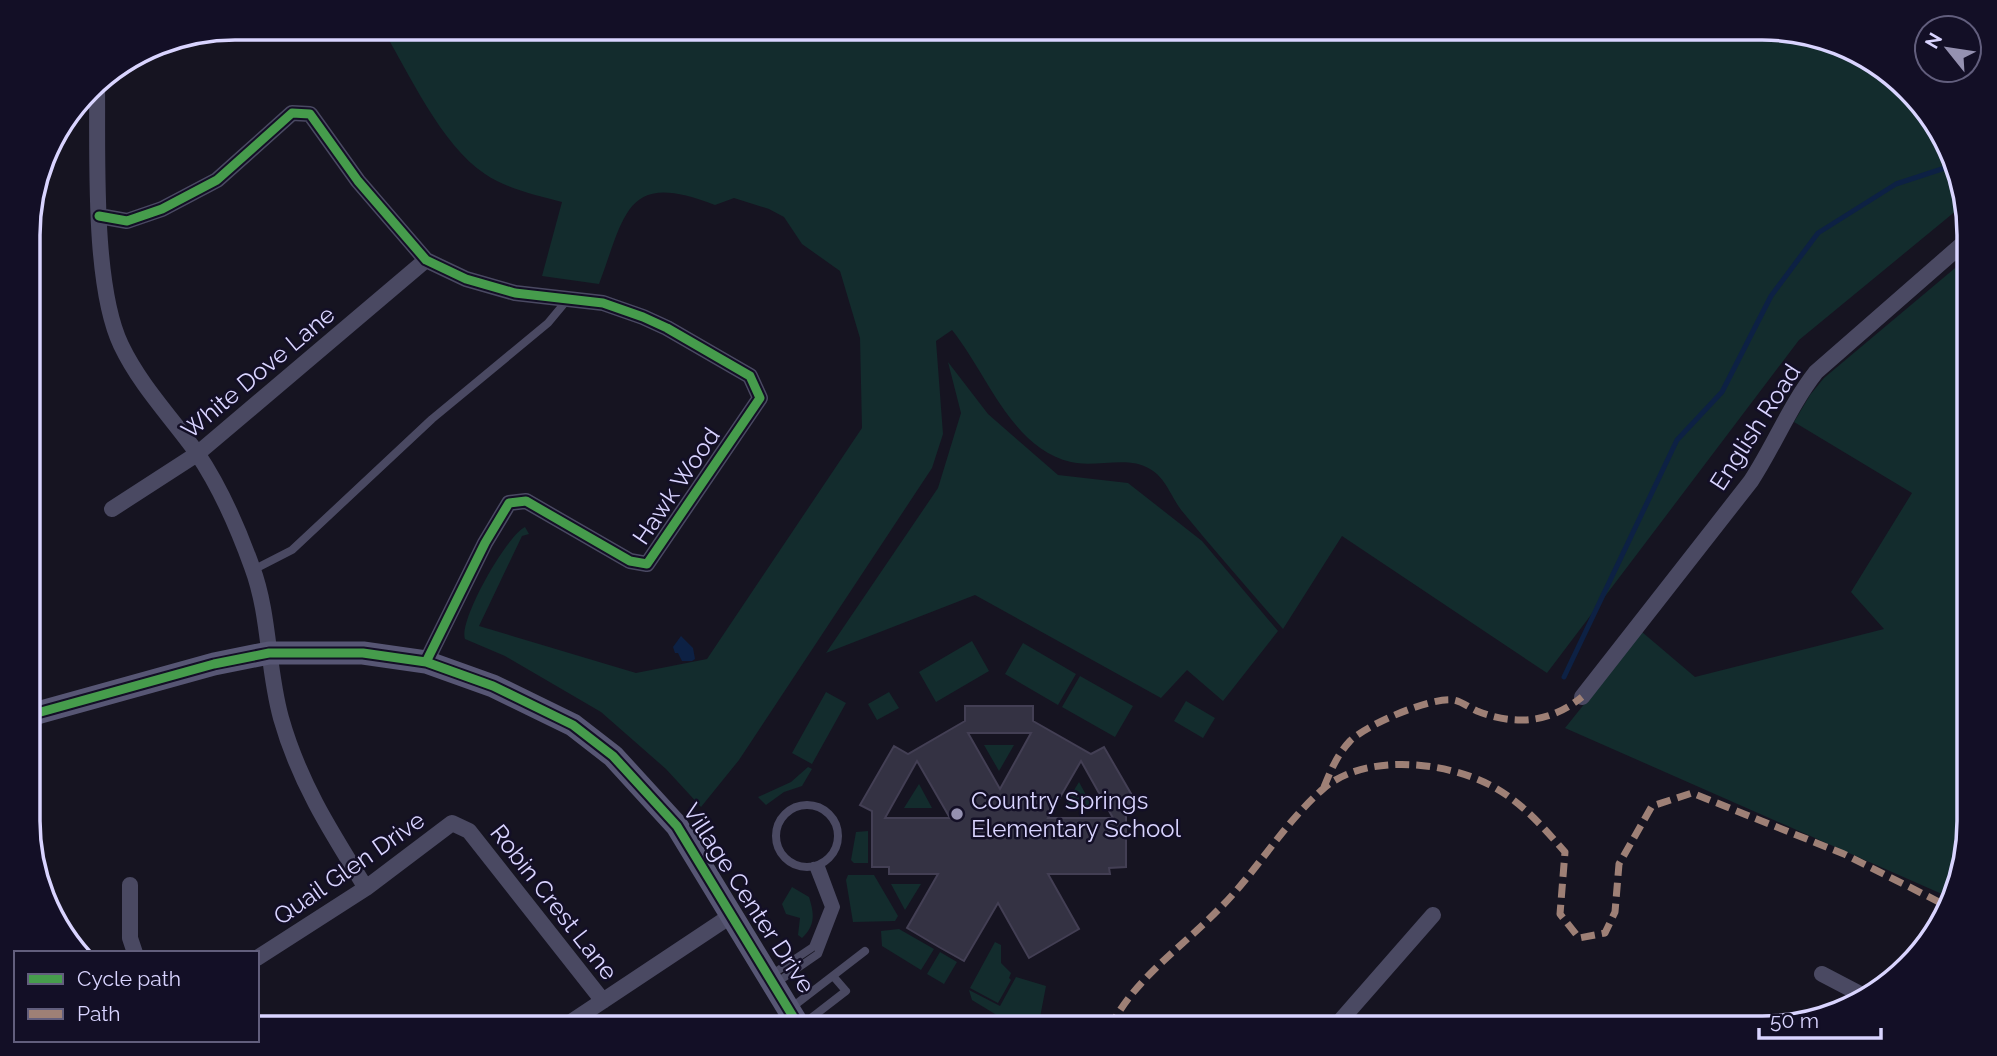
<svg xmlns="http://www.w3.org/2000/svg" width="1997" height="1056" font-family="Raleway,sans-serif">
<rect width="100%" height="100%" fill="#161421"/>
<path fill="#132c2d" d="M382,28H1762L1854,50L1934,120L1963,197L1957,210L1799,340L1547,673L1342,536L1283,629C1249,590 1215,551 1182,511C1171,497 1166,478 1150,469C1128,455 1096,468 1071,462C1011,448 987,373 952,330L936,341L943,434L932,468L739,760L701,807L666,769L601,712L505,656L465,639C458,621 507,535 525,527L529,534L522,536L479,626L636,673L707,659L862,428L860,338L840,271L802,244L784,217L769,209L734,198L715,205C626,170 626,212 599,284L542,276L562,202C537,195 507,189 485,174C441,145 409,73 382,28Z
M1967,258L1969,821L1951,898L1565,728L1642,632L1695,677L1884,629L1851,592L1912,493L1794,422L1810,395L1824,378Z
M948,362L988,414L1058,475L1128,483L1202,541L1278,631L1223,701L1187,670L1161,698L975,595L826,653L938,488L961,413Z
M972,641L989,671L936,702L919,672Z
M1023,643L1076,674L1058,705L1005,674Z
M1080,676L1133,706L1115,737L1062,707Z
M826,692L846,703L812,764L792,753Z
M889,692L899,708L877,720L868,704Z
M1186,701L1215,718L1203,738L1174,721Z
M984,745H1014L999,771Z
M808,767L812,769L802,786L784,792L766,805L758,797L791,782Z
M1079,782L1093,808H1063Z
M919,784L932,808H904Z
M868,831V863H854L851,860L856,832Z
M848,875H874L898,916L895,921L853,922L846,880Z
M891,884H921L905,910Z
M792,887L809,897C814,913 816,925 802,938L798,935L800,918L786,914L782,904Z
M899,929L934,949L921,970L882,946L881,931Z
M995,942L1001,945V963L1011,973L1009,978L1011,980L998,1003L970,988Z
M940,952L957,962L944,984L927,974Z
M1016,977L1046,986L1038,1028H1018L972,1000L969,990L1000,1006Z"/>
<path fill="#0d2144" d="M681,636L693,648L695,659L692,661H682L678,653H675L673,647Z"/>
<g fill="none" stroke-linecap="round" stroke-linejoin="round">
<path stroke="#0d2144" stroke-width="5" d="M1564,677L1677,440L1722,392L1771,296L1818,233L1896,184L1951,166"/>
</g>
<path fill="#343243" stroke="#433f54" stroke-width="2" fill-rule="evenodd" d="M965,706H1033V721L1091,754L1104,747L1137,804L1126,811V867L1109,868L1110,874H1048L1079,929L1029,958L998,903L964,961L939,947L907,928L938,874H889V867H872V811L860,805L894,746L908,754L965,721ZM968,733H1031L1000,789ZM917,761L950,818H885ZM1081,761L1113,818H1048Z"/>
<g fill="none" stroke-linecap="round" stroke-linejoin="round">
<path stroke="#4a4962" stroke-width="8" d="M253,570L292,550L432,419L548,323L568,299
M776 836a31 31 0 1 1 62 0a31 31 0 1 1-62 0Z
M771,975L813,947L829,907L813,866
M776,983L818,954L836,907L820,864
M791,1008L865,951
M802,1025L846,991L833,976"/>
<path stroke="#4a4962" stroke-width="16" d="M97,82C98,151 92,284 121,345C140,385 171,417 197,453C220,487 238,528 252,567C270,615 267,668 281,718C299,782 331,832 366,888
M99,216L127,221L162,209L217,180L292,113L310,114L358,181L426,260L466,279L515,293L603,303L643,317L667,328L750,376L760,398L647,564L630,561L526,501L509,503L485,543L426,662
M112,509L197,454L426,260
M1582,697L1751,481C1774,446 1790,405 1816,372L1967,240
M130,885V938L135,953
M257,958L366,888L452,823L469,831L603,1001
M1822,974L1866,997
M562,1028L732,915
M1334,1028L1433,915"/>
<path stroke="#575674" stroke-width="23" d="M30,715L214,664L269,653H363L426,662L493,686L573,725L613,756L677,826L800,1028"/>
<path stroke="#9e8076" stroke-width="7" stroke-dasharray="14 7" stroke-linecap="butt" d="M1324,787C1331,770 1337,755 1350,741C1366,725 1430,697 1453,700C1461,701 1470,708 1477,711C1515,726 1550,723 1582,697
M1110,1028C1133,980 1182,947 1218,910C1256,873 1282,825 1323,789C1364,753 1444,761 1490,785C1521,801 1543,827 1565,852L1560,914L1579,938L1605,933L1615,912L1619,864L1652,806L1692,793L1844,854L1949,907"/>
<g stroke="#130f26" stroke-width="13">
<path id="cycleway" d="M99,216L127,221L162,209L217,180L292,113L310,114L358,181L426,260L466,279L515,293L603,303L643,317L667,328L750,376L760,398L647,564L630,561L526,501L509,503L485,543L426,662
M30,715L214,664L269,653H363L426,662L493,686L573,725L613,756L677,826L800,1028"/>
</g>
<use href="#cycleway" stroke="#469c4c" stroke-width="9"/>
</g>
<circle fill="#9591b1" stroke="#130f26" stroke-width="2.5" cx="957" cy="814" r="7"/>
<g text-anchor="middle" dominant-baseline="central" stroke-width="5" stroke-linejoin="round" paint-order="stroke">
<g font-size="24" fill="#d9d4ff" stroke="#130f26">
<text transform="translate(258 372) rotate(-40)">White Dove Lane</text>
<text transform="translate(1755 427) rotate(-57)">English Road</text>
<text transform="translate(676 486) rotate(-56)">Hawk Wood</text>
<text transform="translate(349 868) rotate(-35)">Quail Glen Drive</text>
<text transform="translate(749 898) rotate(57)">Village Center Drive</text>
<text transform="translate(554 902) rotate(52)">Robin Crest Lane</text>
</g>
<g font-size="24" fill="#d9d4ff" stroke="#130f26" text-anchor="start">
<text x="971" y="800">Country Springs<tspan x="971" dy="28">Elementary School</tspan></text>
</g>
</g>
<path d="M0 0H1997V1056H0ZM235 40H1762A195 195 0 0 1 1957 235V821A195 195 0 0 1 1762 1016H235A195 195 0 0 1 40 821V235A195 195 0 0 1 235 40Z" fill="#130f26" fill-rule="evenodd"/>
<path fill="none" stroke="#d9d4ff" stroke-width="3.5" d="M235 40H1762A195 195 0 0 1 1957 235V821A195 195 0 0 1 1762 1016H235A195 195 0 0 1 40 821V235A195 195 0 0 1 235 40Z"/>
<rect x="14" y="951" width="245" height="91" fill="#130f26" stroke="#625e7d" stroke-width="2"/>
<rect x="28" y="974" width="35" height="10" fill="#469c4c" stroke="#625e7d" stroke-width="2"/>
<text x="77" y="986" font-size="21" fill="#d9d4ff">Cycle path</text>
<rect x="28" y="1009" width="35" height="10" fill="#9e8076" stroke="#625e7d" stroke-width="2"/>
<text x="77" y="1021" font-size="21" fill="#d9d4ff">Path</text>
<g transform="translate(1948 49) rotate(300)"><circle r="33" fill="#130f26" stroke="#625e7d" stroke-width="2"/>
<path d="M0-5L12 26L0 18L-12 26Z" fill="#9591b1"/>
<text y="-10" font-size="19" font-weight="bold" text-anchor="middle" fill="#d9d4ff">N</text>
</g>
<path d="M1759 1028v10h122v-10" fill="none" stroke="#d9d4ff" stroke-width="3.5"/>
<text x="1770" y="1028" font-size="21" fill="#d9d4ff" stroke="#130f26" stroke-width="5" paint-order="stroke">50 m</text>
</svg>
